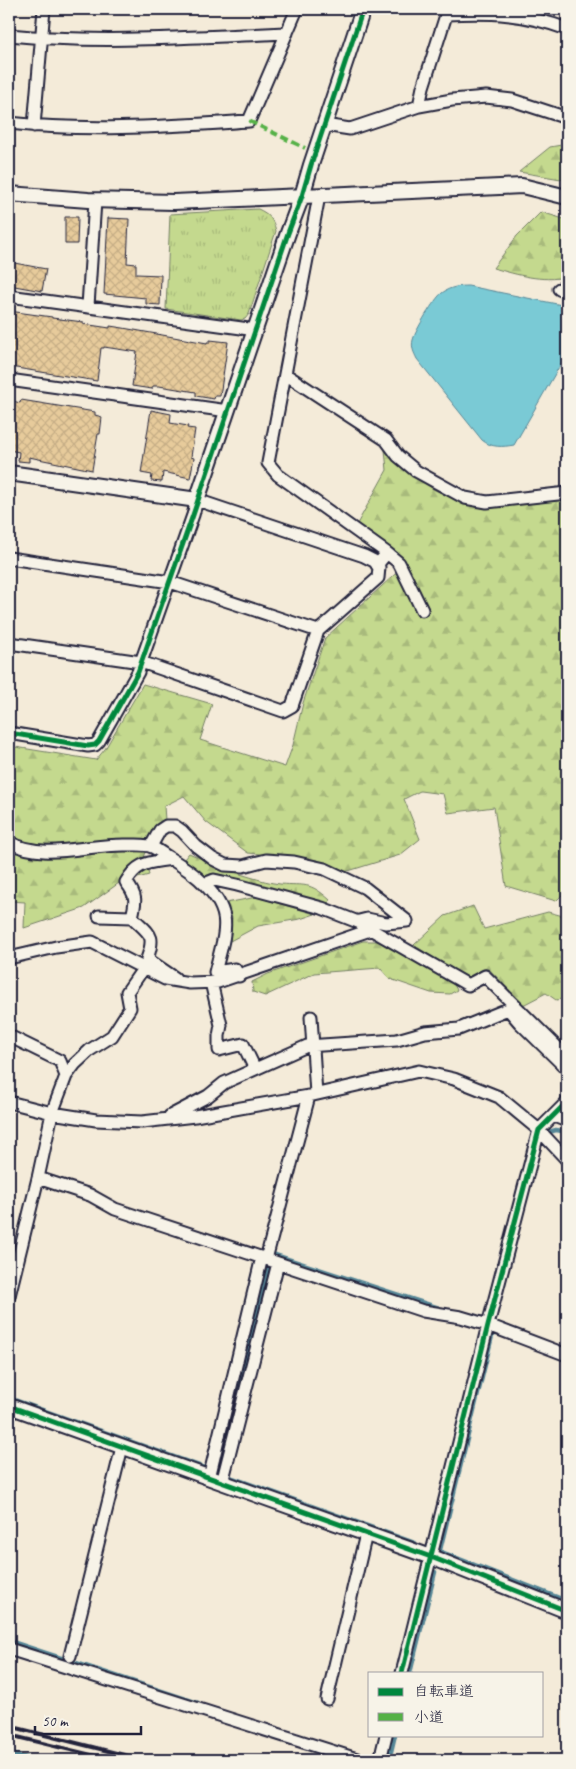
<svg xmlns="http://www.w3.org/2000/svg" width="576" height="1769" font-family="Caveat,'Klee One',sans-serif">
<defs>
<pattern id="forest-firs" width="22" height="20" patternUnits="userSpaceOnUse" patternTransform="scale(1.25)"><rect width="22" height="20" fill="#c4d98e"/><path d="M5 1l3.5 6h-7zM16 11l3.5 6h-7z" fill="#a8ba7b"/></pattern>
<pattern id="park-tufts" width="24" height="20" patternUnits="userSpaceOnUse" patternTransform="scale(1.25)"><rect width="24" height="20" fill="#c4d98e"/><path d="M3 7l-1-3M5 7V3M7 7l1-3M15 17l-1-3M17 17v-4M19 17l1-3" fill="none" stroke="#a8ba7b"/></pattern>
<pattern id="building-cross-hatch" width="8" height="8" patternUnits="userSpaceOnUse" patternTransform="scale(1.25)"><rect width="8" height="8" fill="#e7cb9b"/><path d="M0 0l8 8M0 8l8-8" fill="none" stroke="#c6ae86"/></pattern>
</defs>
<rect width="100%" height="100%" fill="#f4ebd9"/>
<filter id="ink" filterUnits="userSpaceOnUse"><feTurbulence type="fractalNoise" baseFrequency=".02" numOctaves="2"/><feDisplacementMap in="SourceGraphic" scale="10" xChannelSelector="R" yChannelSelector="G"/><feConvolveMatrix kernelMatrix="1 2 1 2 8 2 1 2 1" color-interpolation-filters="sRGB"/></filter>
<g filter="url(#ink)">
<path fill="url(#forest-firs)" stroke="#737e64" d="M567,144V180L519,172L550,147Z
M541,212L567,220V277C540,282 519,275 493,268L517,236Z
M385,450L405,468L433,489L464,504L491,508L567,498V890L556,901L506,886L494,807L448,813L443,794L420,791L404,799L420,839L400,855L345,872L294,857L248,853L206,822L184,796L164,806L165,820L149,842L144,858L149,875L119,883L84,908L24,928L25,902L9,901V746L96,760L105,749L143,684L212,704L200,740L285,767L293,745L303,703L325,638L404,566L357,524L387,470Z
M189,853C209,862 229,871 250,877C260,880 271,883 280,884C305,886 309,881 330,900L328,905L218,874L206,876L184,859Z
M257,897L315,914L300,919L258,926L230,941L232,918L226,903Z
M473,906L484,929L548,912L567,917V998L556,1000L546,993L523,1005L489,969L466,979L414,945L445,916Z
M363,941H382L453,983L457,990L450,994L431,993L390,979L380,968L314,973L265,996L253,992L252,982L268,974Z"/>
<path fill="url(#park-tufts)" stroke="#737e64" d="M258,209C269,214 273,219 276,231L249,314L245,319L241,320L166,309L170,214Z"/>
<path fill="#7acad5" stroke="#578797" d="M468,286L567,306V353L514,445C503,447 491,448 482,440L417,359C414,353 411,347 413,340C415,331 435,298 442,293C450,287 459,286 468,286Z"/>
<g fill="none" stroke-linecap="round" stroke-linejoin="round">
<path stroke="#578797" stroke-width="4.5" d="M549,1132L556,1130L562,1131
M272,1254L439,1308
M9,1398L415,1543
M217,1472L270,1260
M439,1551L567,1601
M439,1554L492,1336
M9,1641L198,1703
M410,1673L435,1572
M9,1754L36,1760
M360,1755L378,1760
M389,1760L395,1735"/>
</g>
<path fill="url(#building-cross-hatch)" stroke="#22223b" d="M65,217H78L77,244H65Z
M108,218L129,219L127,263L136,264V274L161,275L160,305L146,304V298L104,294Z
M9,262L46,269L42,291L9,285Z
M9,311L52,317V318L83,322V324L110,328V326L123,328L207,343V342H210V340L228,342L220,396H215L214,399L196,396V392L159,386H153L152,389L132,386L137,352L104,347V348H101L97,381L10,367L12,333H9Z
M21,400L95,412V415L102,417L100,434H98L92,470L29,457V462L18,461L19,452L9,450V426L13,401L20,403Z
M151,410L171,414L170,423L188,426L187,428L195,429L191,457L194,458L190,478L163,472L162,482L151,481L152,475L141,473Z"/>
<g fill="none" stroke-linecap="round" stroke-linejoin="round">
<g stroke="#22223b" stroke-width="15">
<path id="minor" d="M447,14C492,12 524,13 567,29
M9,35C101,44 194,37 287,33
M419,106L423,87L448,9
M9,123C88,132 169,126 249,121L297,9
M324,125L350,129L419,106L452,100L486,97L512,100L567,118
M34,126L44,9
M319,196L268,463L278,475L387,553L377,565
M559,289L567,292
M9,296L256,330
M88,306L95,201
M285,374L386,440L398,456L416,471L465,498L487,502L567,493
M9,380L228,411
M387,553L399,563L422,610
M9,558L170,582L318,631
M9,643L141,662L283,711L292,706L318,631L378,578L379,567L374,561L364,556L197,500L193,515L141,662L138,672L99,741L95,745L88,746L9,733
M9,842C46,862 89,843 129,845C136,845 146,844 152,847C157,849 163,854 168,857C179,864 189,870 199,879C235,912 226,929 215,972L235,969L239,976
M151,846L160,830L166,826H175L182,831L196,846L213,859L225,865L243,866L266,860L294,862L325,869L365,888L407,921L386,923L367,919L359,921
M204,884L214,880L237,885L322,908L358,922L468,985L485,976L567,1057
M99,916L132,917C150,935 156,934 147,959L175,978
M132,917C136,901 137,896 126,882C138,861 149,863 171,859
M9,958L56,947L92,942L165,979L190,983L218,982L373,929
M211,982L221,1025L219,1036V1050L243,1044L255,1069
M311,1017L316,1094
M9,1036L60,1061L66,1076L52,1113L38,1178L9,1296
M66,1076L75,1064L90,1050L112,1036L130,1008L127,992L143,969
M9,1102L52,1113L96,1120L142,1122L195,1116L309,1096L419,1071L454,1079L499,1097L539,1130L567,1160
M170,1116L208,1096L224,1083L307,1046L397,1040L425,1032L459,1029L508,1009L520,1023L567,1069
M554,1116L567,1121
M38,1178L90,1195L115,1209L423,1311L461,1317L488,1325L567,1355
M266,1259L309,1096
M209,1478L262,1257
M222,1483L278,1263
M9,1649L360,1760
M70,1656L122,1447
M402,1673L488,1325L539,1130L567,1102
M327,1699L366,1534
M380,1760L386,1735"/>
</g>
<g stroke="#22223b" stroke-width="18">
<path id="tertiary" d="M9,194L88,200L174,202L522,186L567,197
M9,473L197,500L288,233L302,196L311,165L363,9
M9,1406L431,1557L567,1611"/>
</g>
<use href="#minor" stroke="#f7f3e8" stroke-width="11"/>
<use href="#tertiary" stroke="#f7f3e8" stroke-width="14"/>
<path stroke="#22223b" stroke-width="4" d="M9,1726L144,1760
M9,1735L112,1760"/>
<path stroke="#55b146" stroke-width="4" stroke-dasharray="8 4" stroke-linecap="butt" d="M249,121L305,148"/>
<g stroke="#f7f3e8" stroke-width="8">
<path id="cycleway" d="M9,733L88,746L95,745L99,741L138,672L193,515L288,233L302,196L311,165L363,9
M9,1406L431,1557L567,1611
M402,1673L488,1325L539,1130L567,1102"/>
</g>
<use href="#cycleway" stroke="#00873e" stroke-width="5"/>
</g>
</g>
<rect width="576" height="1769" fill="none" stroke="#f7f3e8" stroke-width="30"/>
<rect x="15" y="15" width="546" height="1739" fill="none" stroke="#22223b" stroke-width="2" filter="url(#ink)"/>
<rect x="368" y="1672" width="175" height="65" fill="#f7f3e8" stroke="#a29fa3"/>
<rect x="378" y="1688" width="25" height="8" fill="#00873e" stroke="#a29fa3"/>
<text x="414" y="1696" font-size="15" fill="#22223b">自転車道</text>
<rect x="378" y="1713" width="25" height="8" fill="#55b146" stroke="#a29fa3"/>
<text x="414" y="1722" font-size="15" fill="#22223b">小道</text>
<path d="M35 1726v8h106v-8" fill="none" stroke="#22223b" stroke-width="2.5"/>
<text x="42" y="1726" font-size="15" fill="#22223b" stroke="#f7f3e8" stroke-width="4" paint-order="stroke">50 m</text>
</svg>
